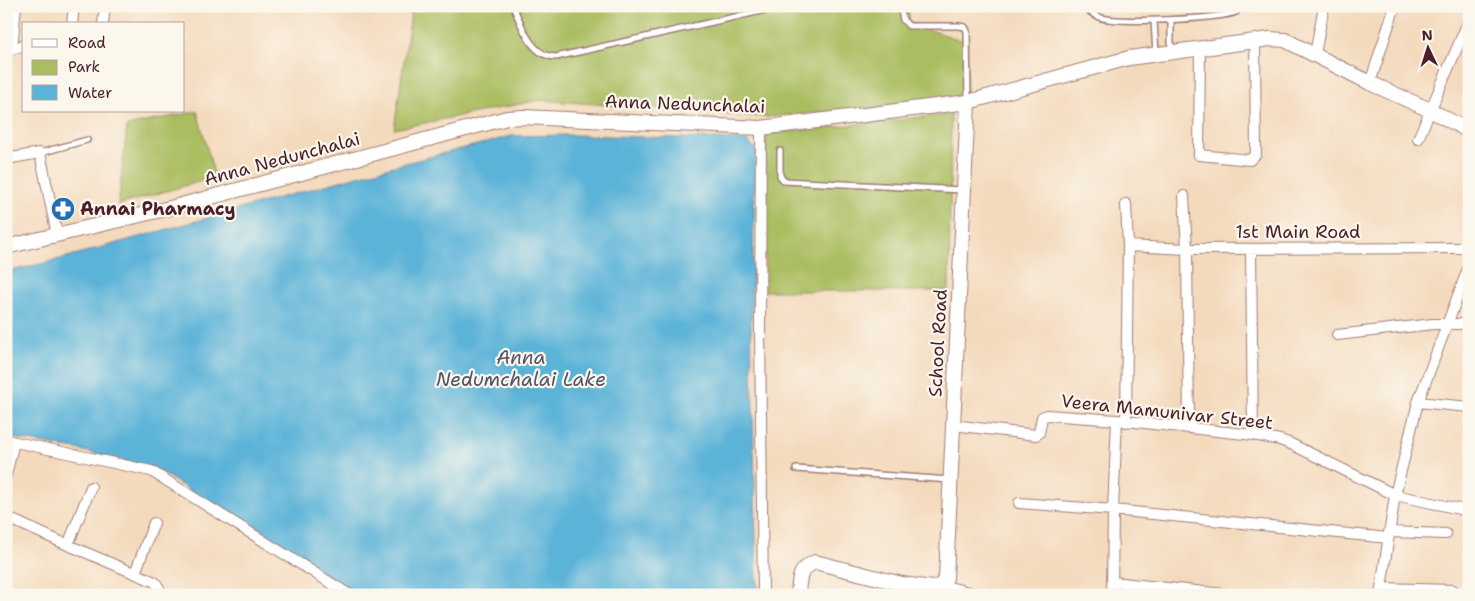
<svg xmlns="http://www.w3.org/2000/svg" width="1475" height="601" font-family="'Shantell Sans',sans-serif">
<rect width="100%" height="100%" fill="#fbf7ec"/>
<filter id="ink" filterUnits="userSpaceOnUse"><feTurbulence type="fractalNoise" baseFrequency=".02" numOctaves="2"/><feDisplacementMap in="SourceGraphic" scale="10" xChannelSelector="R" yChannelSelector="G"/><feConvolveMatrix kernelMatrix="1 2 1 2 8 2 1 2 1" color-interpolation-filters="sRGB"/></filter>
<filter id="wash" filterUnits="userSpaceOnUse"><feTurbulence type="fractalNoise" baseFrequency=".0096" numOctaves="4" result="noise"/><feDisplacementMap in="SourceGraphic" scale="20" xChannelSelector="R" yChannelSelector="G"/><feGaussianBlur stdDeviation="1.12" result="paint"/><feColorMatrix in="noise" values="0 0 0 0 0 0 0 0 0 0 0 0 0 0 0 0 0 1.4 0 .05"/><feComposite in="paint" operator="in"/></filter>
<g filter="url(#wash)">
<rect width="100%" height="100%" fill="#f4dabd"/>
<path fill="#aabd60" stroke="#7a6e46" d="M412,6H909V23L967,42L966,100L767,117L540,100L394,129Z
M197,111L215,177L118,205L127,126Z
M951,114L949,291H765L766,134Z"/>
<path fill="#5cb3d8" stroke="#536982" d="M574,135L745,140L756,149L751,325L757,581L760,595H363L354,592L154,468L76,449L6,437V272L49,262L394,166L512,136Z"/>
</g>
<g filter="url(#ink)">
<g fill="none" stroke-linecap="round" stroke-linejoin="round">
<g stroke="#9f7c74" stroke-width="8">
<path id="lane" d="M513,6C522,26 531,57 556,57L784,6
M900,6L903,20L909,26H959L965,27L967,31L968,100
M1083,6C1088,10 1093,15 1099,17C1116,24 1219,19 1236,12C1237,11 1241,7 1242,6
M1171,20V52
M1154,21L1156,54
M780,151V176L784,181L962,190
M40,153L87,140
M796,469L950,480"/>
</g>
<g stroke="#9f7c74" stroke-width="12">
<path id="street" d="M72,24L74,6
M103,24L105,6
M12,49L16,6
M1200,49L1199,155L1250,160L1256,154L1255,41
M7,51L24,45
M1315,54L1324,6
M1370,83L1395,6
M761,128L760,331L763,595
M1418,139L1469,20
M6,159L40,153L57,235
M1184,196L1187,249L1189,428
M1128,246L1187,249L1469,248
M1251,249L1253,435
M1337,335L1433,324H1469
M1418,402L1469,407
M1126,422L1128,246L1126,204
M953,425L1036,435L1039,433L1042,417L1047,415L1117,420L1253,435L1280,440L1291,444L1395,495L1469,511
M6,440L151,471L350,595
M6,475L14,442
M1019,503L1113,510L1388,538
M6,517L61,542L155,582L159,588
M1389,532L1446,534
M68,545L91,487
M135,573L154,523
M1113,582L1232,595
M941,585L981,595
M1381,588L1453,590
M906,595L907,593L923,595
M1112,595L1113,510L1117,420
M1380,595L1395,495L1418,402L1469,266"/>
</g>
<g stroke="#9f7c74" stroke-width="16">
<path id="secondary" d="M6,247L174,207L507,118L523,117L761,128L968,102L1129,58L1270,39L1285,40L1370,83L1432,111L1469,131
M798,595C799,578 799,569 815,562L902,584L924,587L934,588L941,585L946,578L968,102"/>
</g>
<use href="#lane" stroke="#fff" stroke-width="5"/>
<use href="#street" stroke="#fff" stroke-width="10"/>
<use href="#secondary" stroke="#fff" stroke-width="14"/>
</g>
</g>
<defs>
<g id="pharmacy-disc" transform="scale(1.25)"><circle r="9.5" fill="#1f6fb2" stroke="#fbf7ec"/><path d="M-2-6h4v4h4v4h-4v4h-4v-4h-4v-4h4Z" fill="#fff"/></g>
</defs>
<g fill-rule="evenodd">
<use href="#pharmacy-disc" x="63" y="209"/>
</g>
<g text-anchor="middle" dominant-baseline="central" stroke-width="4.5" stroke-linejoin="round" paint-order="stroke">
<g font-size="18" fill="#4a1f2b" stroke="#fbf7ec">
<text transform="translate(685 104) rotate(2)">Anna Nedunchalai</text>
<text transform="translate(282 159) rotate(-15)">Anna Nedunchalai</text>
<text x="1298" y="232">1st Main Road</text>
<text transform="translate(938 343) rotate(-87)">School Road</text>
<text transform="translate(1167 412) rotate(6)">Veera Mamunivar Street</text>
</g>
<g font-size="18" font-weight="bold" fill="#4a1f2b" stroke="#fbf7ec" text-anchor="start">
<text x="80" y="209">Annai Pharmacy</text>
</g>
<g font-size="19" font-style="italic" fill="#505368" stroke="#fbf7ec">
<text x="521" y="357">Anna<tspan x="521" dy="22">Nedumchalai Lake</tspan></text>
</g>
</g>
<rect width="1475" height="601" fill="none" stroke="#fbf7ec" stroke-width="25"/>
<rect x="22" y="22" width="162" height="90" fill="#fbf7ec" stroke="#b4a19f"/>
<rect x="32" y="39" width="25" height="8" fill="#ffffff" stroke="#b4a19f"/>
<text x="68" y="48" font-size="15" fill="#4a1f2b">Road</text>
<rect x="32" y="60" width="25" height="15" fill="#aabd60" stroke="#b4a19f"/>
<text x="68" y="72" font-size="15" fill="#4a1f2b">Park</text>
<rect x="32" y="85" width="25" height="15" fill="#5cb3d8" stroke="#b4a19f"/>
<text x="68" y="98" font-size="15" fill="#4a1f2b">Water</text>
<g transform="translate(1428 48) rotate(356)" stroke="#fbf7ec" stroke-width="4" paint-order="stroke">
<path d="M0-4L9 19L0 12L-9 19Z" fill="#4a1f2b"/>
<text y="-8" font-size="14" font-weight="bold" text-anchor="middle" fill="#4a1f2b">N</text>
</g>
</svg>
